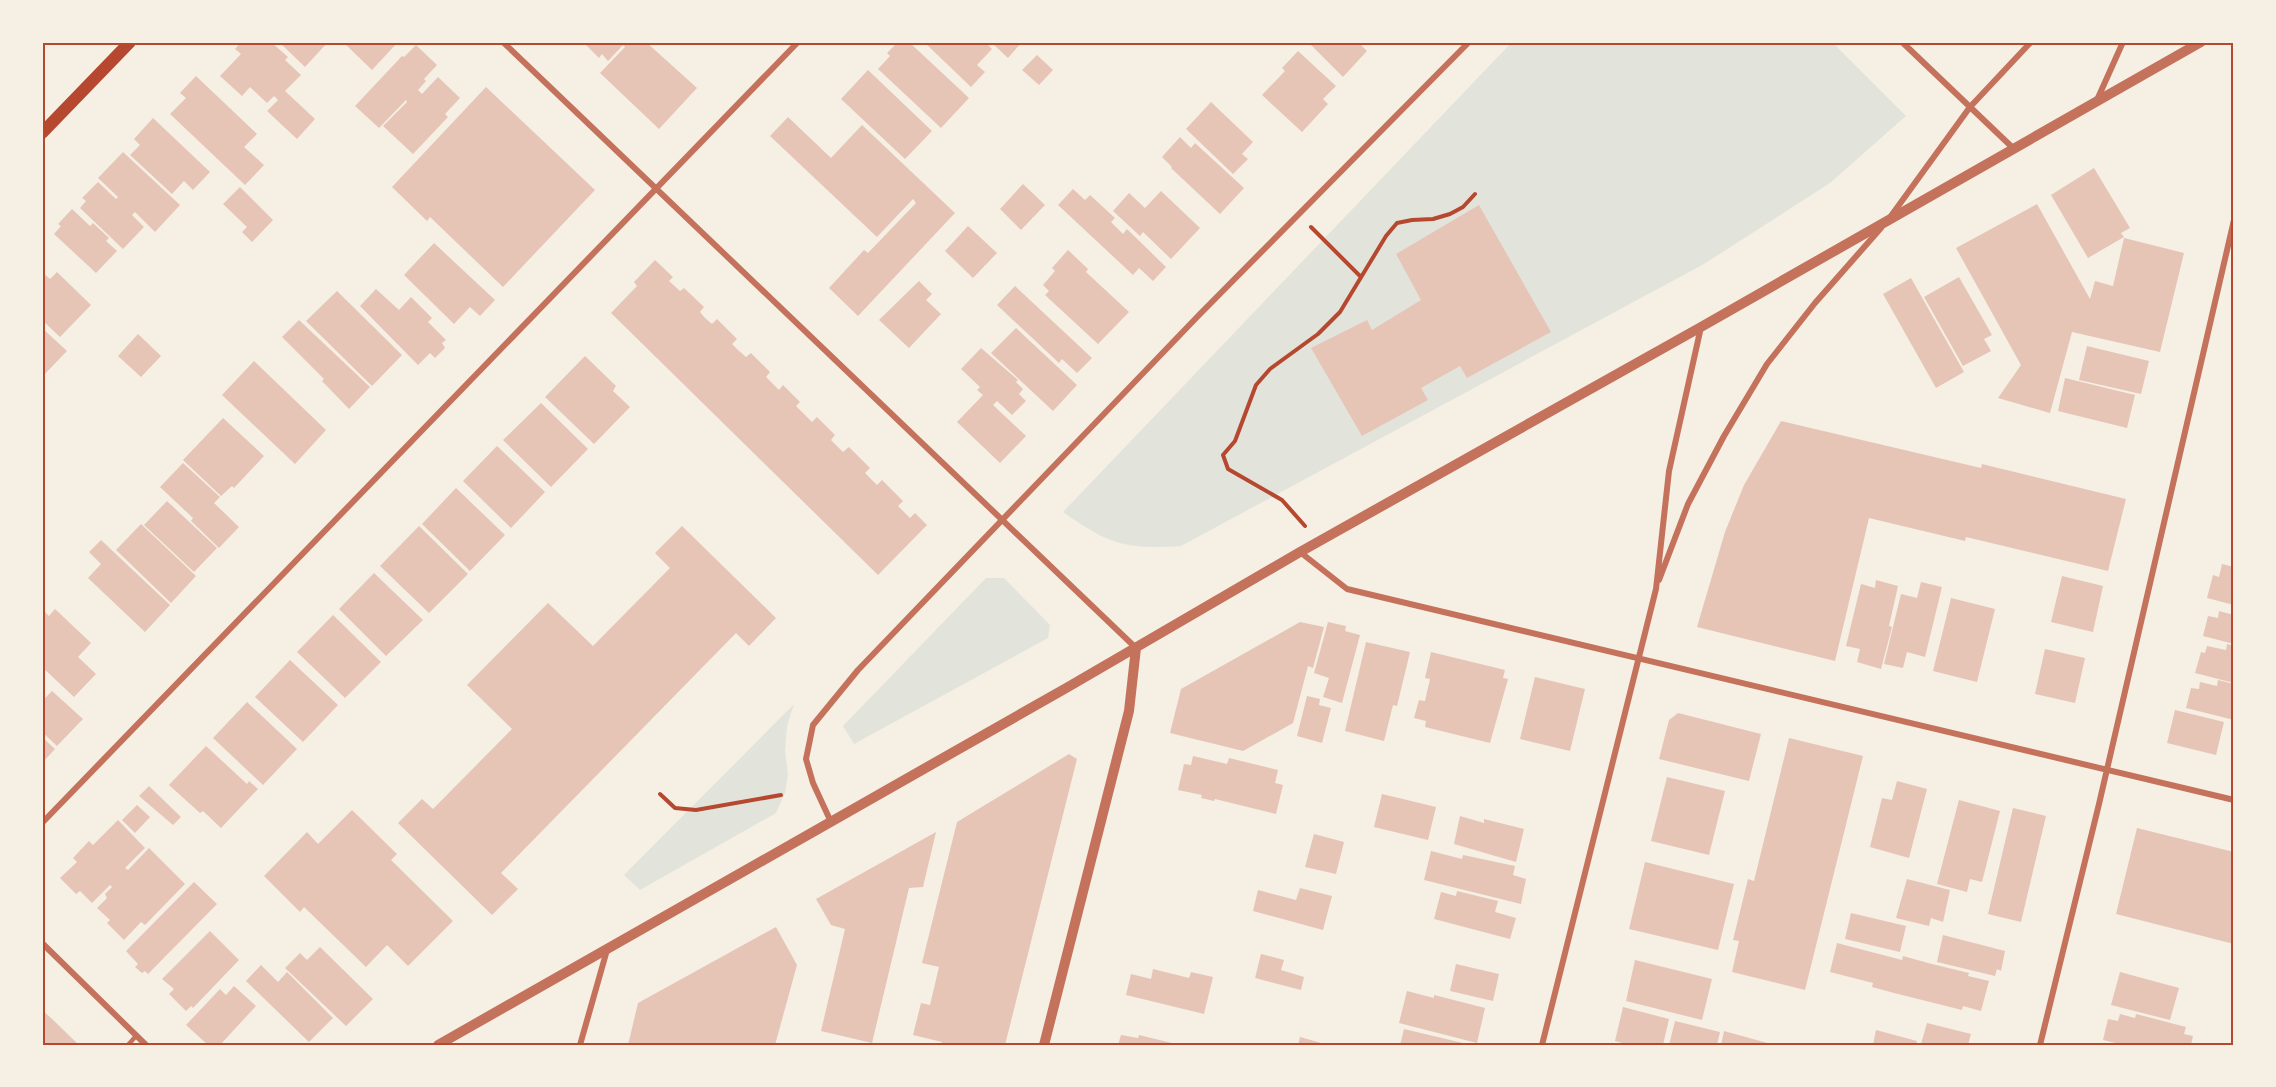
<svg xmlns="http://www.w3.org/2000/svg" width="2276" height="1087" font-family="'Source Sans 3',sans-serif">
<rect width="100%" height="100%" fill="#f6efe4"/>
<path fill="#e2e4dc" d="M1512,42H1832L1906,116L1830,183L1704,264L1181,546C1126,550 1108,544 1063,512Z
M986,578H1004L1050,625L1048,638L854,744L843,726Z
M794,704L787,726L785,751L788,774L785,793L776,813L640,890L624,875Z"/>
<path fill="#e6c5b7" d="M241,42H271L288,57L285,60L301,75L285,91L315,119L297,139L267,111L278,100L274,96L267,103L250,87L242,96L220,76L241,54L235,49Z
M279,42H328L305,67Z
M343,42H398L372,70Z
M583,42H646L697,88L659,129L600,73L625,47L623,45L608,61L602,54L599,58Z
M898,42H909L969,98L941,128L878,69L890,56L887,53Z
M924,42H985L992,49L977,65L985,72L971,87Z
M991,42H1022L1008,58Z
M1308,42H1358L1367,51L1343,77Z
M416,45L437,65L424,79L426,81L418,90L422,94L438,77L460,98L445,114L448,117L413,154L383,126L407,102L406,100L379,128L355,106L402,56L404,57Z
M1298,51L1336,86L1323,99L1328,104L1302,132L1262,95L1285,71L1282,68Z
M1037,55L1053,70L1039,85L1022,70Z
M868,70L932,131L905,159L841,99Z
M196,76L257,134L244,147L264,165L245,185L170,114L186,98L180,93Z
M486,87L595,190L503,287L430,217L427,221L392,187Z
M1211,102L1253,142L1242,154L1248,159L1233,174L1186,129Z
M788,117L831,158L862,125L955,213L858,316L829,288L864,250L868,253L916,203L913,199L877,237L770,136Z
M153,118L210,172L193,190L184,181L172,194L130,155L140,145L134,139Z
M1180,137L1191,148L1195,143L1244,188L1220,214L1171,168L1172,167L1162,157Z
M123,152L180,205L155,232L135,212L132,215L144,227L123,249L80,208L86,201L82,198L98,182L116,199L118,197L98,178Z
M2094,168L2130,228L2121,233L2124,237L2088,258L2051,195Z
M1023,184L1045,205L1021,230L1000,209Z
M240,187L273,220L252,242L242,232L247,227L223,204Z
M1073,189L1085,200L1090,195L1115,218L1111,222L1123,234L1127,229L1166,267L1153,281L1139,268L1133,275L1058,205Z
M1161,191L1200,228L1171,259L1143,232L1140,236L1113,211L1129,193L1145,208Z
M2037,204L2090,299L2095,281L2113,286L2124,238L2184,253L2160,352L2072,332L2050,413L1998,398L2021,365L1956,248Z
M1479,205L1551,332L1467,378L1460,366L1421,388L1428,400L1362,436L1311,348L1367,320L1372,330L1421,300L1396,254Z
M72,209L90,226L93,223L109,238L106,241L117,251L96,273L54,234L61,226L58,224Z
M968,226L997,253L973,278L945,251Z
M434,243L495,300L480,316L470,307L454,324L404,275Z
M1068,250L1088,269L1086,272L1129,312L1098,344L1045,295L1049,291L1043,285L1055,271L1052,268Z
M655,260L673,277L669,281L680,291L684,288L704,307L700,312L705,318L712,324L717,319L737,339L732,344L738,350L746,357L751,353L770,372L766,377L779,390L783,385L800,402L796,406L812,422L817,417L835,435L831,440L843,452L849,447L870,468L865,473L877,485L882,480L903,501L898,506L910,518L915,513L927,525L878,575L611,313L637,286L634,282Z
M42,272L50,279L57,272L91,305L60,337L42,320Z
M1959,277L1992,335L1984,339L1991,351L1963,366L1924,297Z
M1911,278L1964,372L1936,388L1883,294Z
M919,281L932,294L926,300L941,314L909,348L879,320Z
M1015,286L1092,358L1077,373L1062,359L1059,363L997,305Z
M376,289L399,310L411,297L432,318L428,322L446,340L442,343L445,348L435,358L430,353L418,365L360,306Z
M337,291L402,355L372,386L306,321Z
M299,320L370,387L349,409L322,381L324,379L282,337Z
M42,328L67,351L42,377Z
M1016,328L1077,385L1053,411L991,353Z
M138,334L161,356L141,377L118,356Z
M2087,346L2149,361L2141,394L2079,380Z
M981,348L1018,380L1016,382L1023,389L1019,394L1026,401L1012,415L997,401L993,405L1026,436L1000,463L957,422L983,395L977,390L980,387L961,369Z
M585,356L616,386L613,391L630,407L594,444L545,397Z
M254,361L326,430L295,464L222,395Z
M2065,378L2135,395L2127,428L2058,411Z
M541,403L588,449L551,487L503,440Z
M223,418L264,456L234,488L232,486L221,496L183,460Z
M1781,421L1981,468L1982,464L2126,499L2108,571L1966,537L1965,541L1869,518L1835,661L1697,627L1725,532L1744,485Z
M497,446L545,492L511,528L463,481Z
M183,463L220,497L214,503L239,527L219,548L191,521L193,518L160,487Z
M456,488L505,535L470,571L422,524Z
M167,501L217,548L194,572L144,525Z
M141,524L196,576L171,603L116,550Z
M419,526L468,574L429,613L380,566Z
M682,526L776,618L749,646L736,633L501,873L518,889L492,915L398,823L422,799L433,809L512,729L467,685L548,603L593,646L670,568L655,553Z
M101,540L170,605L145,632L88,578L101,564L89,552Z
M2222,564L2234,567V605L2207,598L2213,575L2219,577Z
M374,573L423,620L386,656L339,609Z
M2062,576L2103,586L2093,632L2051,622Z
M1876,580L1898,586L1889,626L1892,627L1881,669L1857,662L1860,649L1846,646L1861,584L1875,588Z
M1921,582L1942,587L1925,657L1907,652L1903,668L1884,664L1901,594L1917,598Z
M1951,598L1995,609L1977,682L1933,671Z
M42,609L49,616L55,609L91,643L78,657L96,674L74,697L42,667Z
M2219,611L2234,615V644L2203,636L2208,616L2218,618Z
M333,615L381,662L345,698L297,652Z
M1300,622L1324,627L1313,668L1308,666L1293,723L1243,751L1170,733L1181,689Z
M1328,622L1346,626L1345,631L1360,635L1342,703L1323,697L1329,678L1314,673Z
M1366,642L1410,652L1397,706L1393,705L1384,741L1345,731Z
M2227,644L2234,646V683L2195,673L2201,652L2205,653L2207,646L2226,650Z
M2045,649L2085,658L2075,703L2035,694Z
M1431,652L1505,670L1503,678L1508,679L1490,743L1425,727L1426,721L1414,718L1419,700L1425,701L1430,679L1425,678Z
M290,660L338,705L303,742L255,697Z
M1535,677L1585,689L1570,751L1520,739Z
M2218,680L2234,684V720L2186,708L2191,688L2199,689L2200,682L2217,686Z
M52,691L83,719L57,746L42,732V701Z
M1307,696L1320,699L1319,705L1331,708L1322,743L1297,736Z
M247,702L297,749L263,785L213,738Z
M2175,710L2224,722L2216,755L2167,743Z
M1678,713L1761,734L1749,781L1659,759L1669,720Z
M42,737L55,749L42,763Z
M1789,738L1863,756L1805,990L1732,972L1739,941L1733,940L1748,879L1754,881Z
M206,746L247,784L249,781L258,789L221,828L203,811L200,813L169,785Z
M1069,754L1077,759L1005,1045H941L942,1042L913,1035L921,1003L930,1005L939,967L922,963L957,822Z
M1193,756L1227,764L1229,758L1278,770L1275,783L1283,785L1276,814L1215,799L1214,801L1201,798L1202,795L1178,790L1184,764L1191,765Z
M1667,777L1725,791L1709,855L1651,841Z
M1897,781L1927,789L1909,858L1870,847L1882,798L1892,800Z
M149,786L181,817L173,825L139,796Z
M1382,794L1436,807L1428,840L1374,827Z
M1959,800L2000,811L1982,882L1970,879L1967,892L1937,884Z
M137,805L150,817L135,833L122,820Z
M2013,808L2046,816L2021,922L1988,914Z
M352,810L397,854L391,860L453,921L408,966L387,945L366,967L304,907L300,912L264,876L307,832L318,844Z
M1460,816L1484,823V819L1524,829L1516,862L1454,844Z
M118,820L145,848L125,868L128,870L149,848L185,884L145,925L141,922L124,940L107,923L110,920L97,908L107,898L105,894L112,887L110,885L92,903L80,891L76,894L60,878L77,862L73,858L89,841L93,845Z
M2137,828L2234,852V944L2116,914Z
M936,832L923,887L909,888L872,1043L821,1031L845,929L831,925L816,899Z
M1314,834L1344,842L1336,874L1305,867Z
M1431,851L1462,859L1463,855L1515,866L1513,875L1526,879L1521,904L1424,880Z
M1645,862L1734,884L1718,950L1629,929Z
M1907,879L1950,890L1943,922L1931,918L1929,926L1896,918Z
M194,882L217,904L148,974L145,971L142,973L135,967L138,964L126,951Z
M1300,888L1332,896L1323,930L1253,911L1258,890L1296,900Z
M1457,891L1498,901L1495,912L1516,918L1510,939L1434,919L1441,892L1456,896Z
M1851,913L1906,926L1900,952L1845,939Z
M776,927L797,965L775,1045H628L638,1003Z
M210,931L239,960L193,1008L191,1006L186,1011L169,994L174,989L162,979Z
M1943,935L2005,951L2001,971L1997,969L1995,976L1937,962Z
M1837,943L1902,960L1903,956L1928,963L1969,973L1968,976L1989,981L1981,1011L1963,1006L1962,1010L1894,993L1872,987L1873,983L1830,972Z
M320,947L373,999L346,1026L285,968L300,953L307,960Z
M1261,954L1284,960L1281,970L1304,977L1301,990L1255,978Z
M1635,960L1712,979L1702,1020L1626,1001Z
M1456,964L1499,974L1493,1001L1450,991Z
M261,965L278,982L287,972L333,1018L309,1042L246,981Z
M1153,969L1189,978L1191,972L1213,977L1204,1014L1126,995L1131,974L1151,979Z
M2120,972L2179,988L2170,1020L2111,1005Z
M234,986L256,1006L220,1045H208L186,1025L220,989L226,995Z
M1407,991L1434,998V995L1485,1008L1477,1043L1399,1023Z
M1623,1007L1669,1019L1663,1045H1630L1615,1041Z
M42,1010L51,1018L79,1045H42Z
M2120,1014L2135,1018L2136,1014L2186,1027L2184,1034L2193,1036L2191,1045H2124L2103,1040L2108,1019L2118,1021Z
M1675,1021L1720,1032L1717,1045H1669Z
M1927,1023L1971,1034L1968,1045L1921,1044Z
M1404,1029L1467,1044V1045H1400Z
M1876,1030L1917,1041L1916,1045H1873Z
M1724,1031L1771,1044V1045H1721Z
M1121,1035L1138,1038L1139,1035L1180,1045H1118Z
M1300,1037L1325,1044V1045H1298Z"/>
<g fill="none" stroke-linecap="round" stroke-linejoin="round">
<path stroke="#b5482f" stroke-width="4" d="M1311,227L1361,277
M1305,526L1282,500L1228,469L1223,455L1235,441L1256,385L1270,369L1318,334L1340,312L1386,236L1397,223L1412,220L1433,219L1450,214L1463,207L1475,194
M660,794L675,808L696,810L781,795"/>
<path stroke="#c5725c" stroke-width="4.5" d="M128,1045L136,1036"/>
<path stroke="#c5725c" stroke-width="6" d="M503,42L1136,648
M1902,42L2013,148
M2097,100L2123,42
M1891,216L1970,107L2031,42
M1300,552L1347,589L2234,800
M1659,580L1688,504L1724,436L1767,364L1815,303L1881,228
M831,822L813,783L806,759L813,725L858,670L1199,315L1469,42
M42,823L798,42
M42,943L146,1045
M580,1045L607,950
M1542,1045L1656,589L1669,471L1701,327
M2040,1045L2099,804L2234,220"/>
<path stroke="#c5725c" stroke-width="10" d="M438,1045L1068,687L1300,552L1701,327L2201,42
M1044,1045L1129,711L1136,648"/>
<path stroke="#b5482f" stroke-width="12" d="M42,133L130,42"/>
</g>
<rect width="2276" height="1087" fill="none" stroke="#f6efe4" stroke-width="87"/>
<rect x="44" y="44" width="2188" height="1000" fill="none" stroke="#b5482f" stroke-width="2"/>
</svg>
